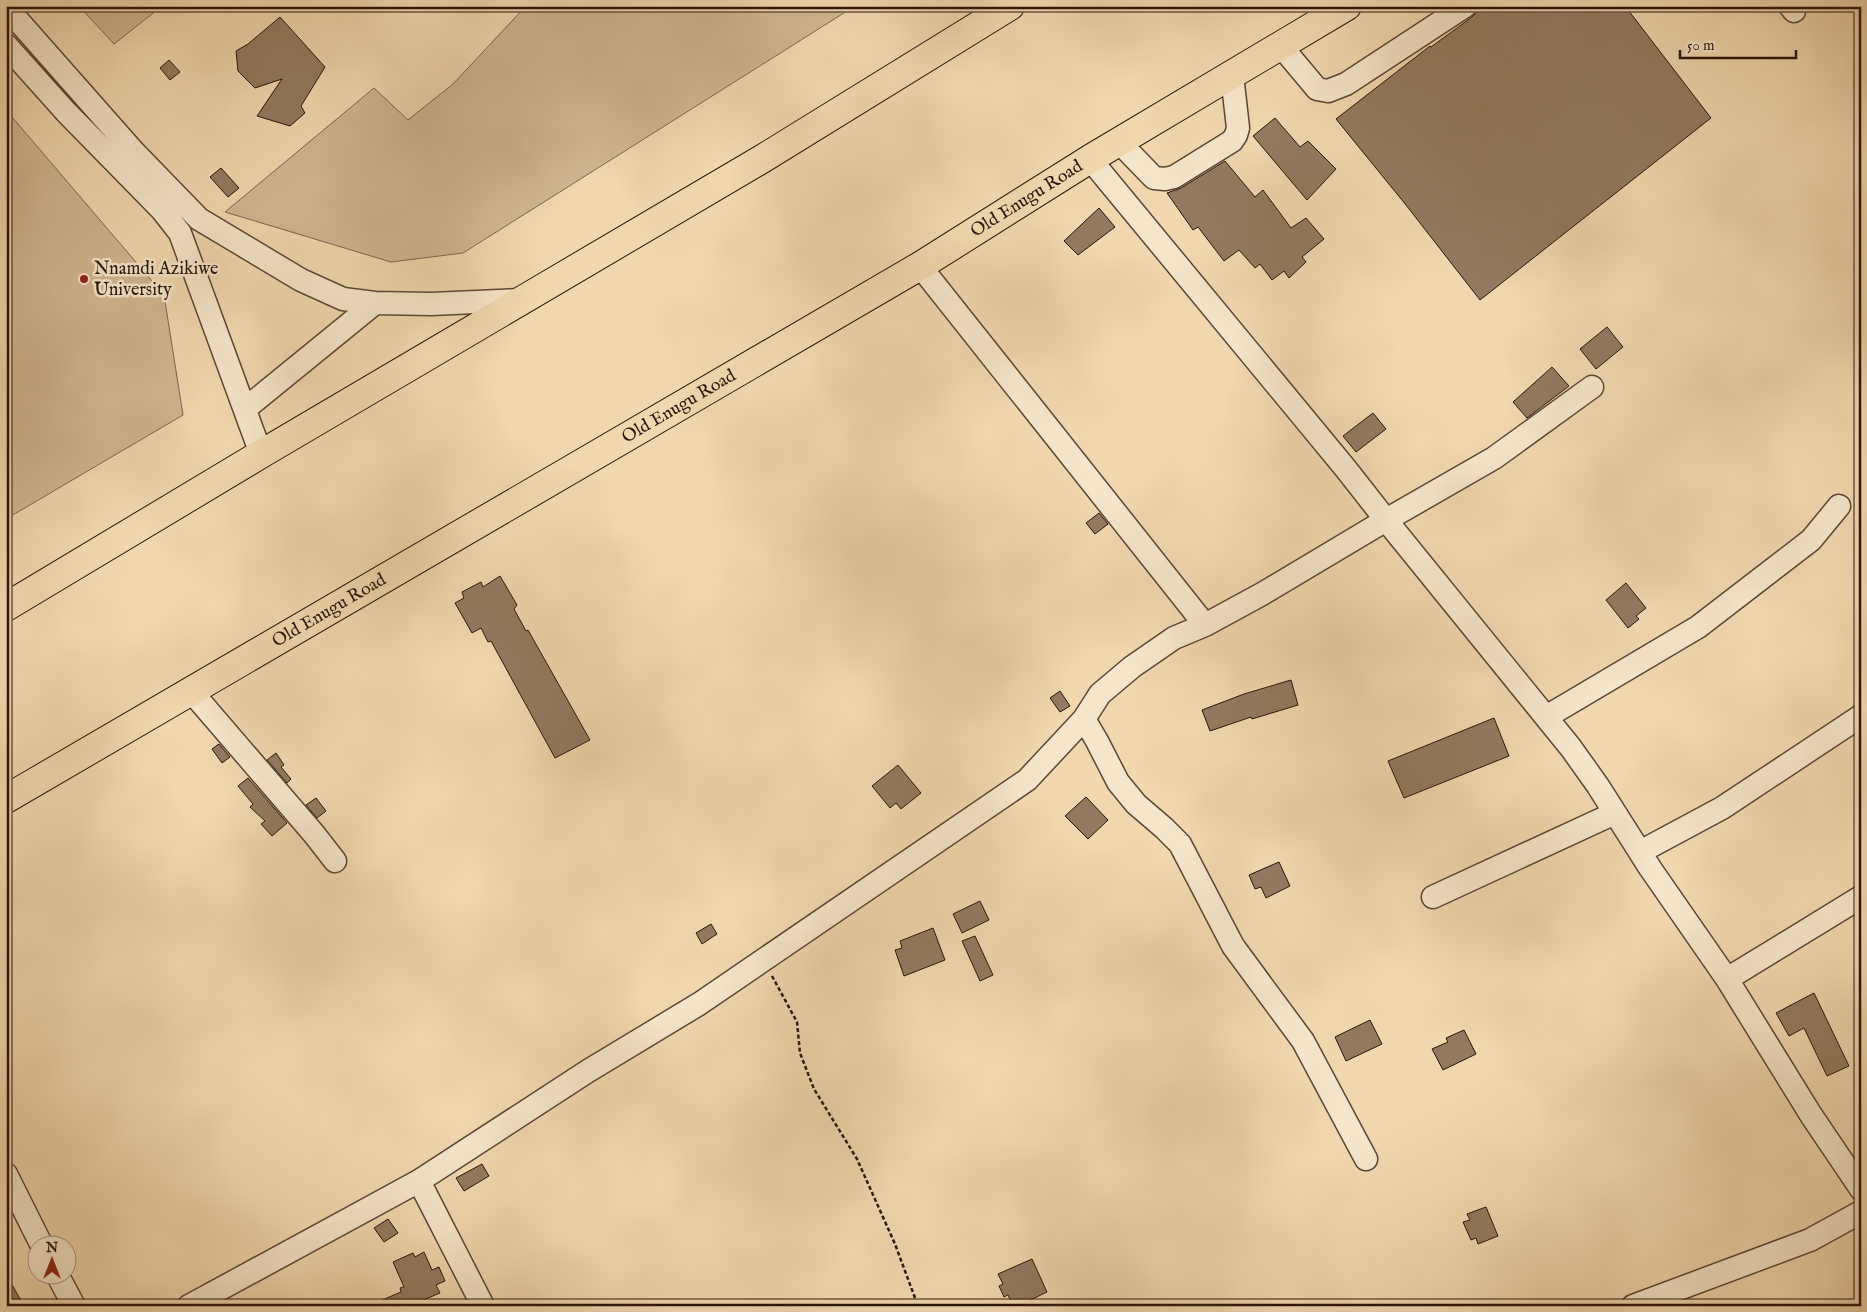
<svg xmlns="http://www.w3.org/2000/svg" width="1867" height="1312" font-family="'IM FELL English',serif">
<rect width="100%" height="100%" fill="#f0d7ae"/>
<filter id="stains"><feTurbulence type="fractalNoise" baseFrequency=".004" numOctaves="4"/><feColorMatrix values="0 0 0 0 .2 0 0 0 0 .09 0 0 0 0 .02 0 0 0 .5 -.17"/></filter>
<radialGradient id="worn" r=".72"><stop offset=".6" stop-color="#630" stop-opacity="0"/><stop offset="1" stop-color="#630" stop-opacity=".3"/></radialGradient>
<path fill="#cfb692" stroke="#7d664e" d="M79,6H162L114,44Z
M526,6H855L463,253L391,262L225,212L374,88L408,120L453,84Z
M6,110L164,295L183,415L6,519Z"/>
<path fill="#917a60" stroke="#2b150b" d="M1483,6H1625L1711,118L1480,300L1406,205L1336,119L1430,46L1431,47L1472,17Z
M280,17L325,67L301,106L305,113L290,126L257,116L282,79L255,88L238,71L236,51L248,44Z
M169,60L180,72L170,80L160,68Z
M1275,118L1300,147L1308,141L1336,169L1307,200L1253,136Z
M1225,161L1255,197L1263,190L1291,228L1306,218L1324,239L1302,257L1306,262L1289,278L1284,271L1272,280L1260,264L1255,268L1239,250L1224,261L1198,227L1193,230L1167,193L1181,188Z
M221,168L239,188L228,197L210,177Z
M1099,208L1115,227L1078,255L1064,241Z
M1607,327L1623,347L1596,369L1580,349Z
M1552,367L1569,386L1527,418L1513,402Z
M1373,413L1386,429L1356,452L1343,436Z
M1099,513L1108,524L1095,534L1086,523Z
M500,576L517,605L514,609L526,631L528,630L590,740L555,758L491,641L488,642L481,628L472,633L455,603L464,598L462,592L481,582L483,587Z
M1626,583L1646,608L1636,616L1639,619L1628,628L1606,600Z
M1291,680L1298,705L1252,719L1251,717L1210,731L1202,710L1244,694Z
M1060,691L1070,706L1060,712L1050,698Z
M1494,718L1509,756L1404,798L1388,761Z
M219,744L230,757L222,763L212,749Z
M276,753L284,765L281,767L291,779L287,783L267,760Z
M898,765L921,793L901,809L896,803L890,808L872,786Z
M248,778L287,823L272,836L261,824L265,821L250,807L253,804L238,786Z
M1086,797L1108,820L1088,839L1065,816Z
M316,798L326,811L317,818L306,805Z
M1279,862L1290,886L1266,898L1261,887L1255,889L1249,875Z
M980,901L989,920L962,933L953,914Z
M711,924L717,934L702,944L696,933Z
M933,928L945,960L904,976L895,950L902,948L900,941Z
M975,936L993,975L980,981L962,941Z
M1814,993L1849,1066L1827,1076L1804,1028L1789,1036L1776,1013Z
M1370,1020L1382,1044L1346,1061L1335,1037Z
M1464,1030L1476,1054L1443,1070L1432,1049L1448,1042L1446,1038Z
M482,1164L489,1176L464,1191L456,1178Z
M1486,1207L1498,1236L1478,1244L1476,1238L1471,1240L1463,1222L1470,1220L1467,1214Z
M388,1219L398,1233L384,1242L374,1228Z
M424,1252L432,1270L439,1267L445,1281L436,1285L440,1293L409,1306H368L401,1292L400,1288L404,1287L393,1262L413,1253L415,1257Z
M1032,1259L1047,1292L1018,1306H1013L1008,1295L1004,1297L999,1286L1003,1284L998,1274Z
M6,1274L24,1306H6Z"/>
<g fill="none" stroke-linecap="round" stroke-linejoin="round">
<g stroke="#5c4634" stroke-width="25">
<path id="minor" d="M1790,6L1794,11
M6,7L134,152L199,219L301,280L343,299L375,303L431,304L520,300
M6,45L66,112L162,210L180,233L261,454
M1281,46L1317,89L1328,91L1346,84L1465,6
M1119,142L1154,178L1165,179L1174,177L1232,141L1236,135L1238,128L1232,75
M1090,159L1346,469L1386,520L1571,748L1598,786L1650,868L1727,979L1811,1115L1861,1189
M920,266L1205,625
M245,409L375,303
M191,691L314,834L335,861
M1546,717L1698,627L1811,540L1839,506
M1084,719L1097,741L1118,782L1136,804L1164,828L1180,844L1233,946L1303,1041L1366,1159
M1640,852L1722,808L1861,716
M1433,897L1615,813
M1727,979L1861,897
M6,1174L41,1244
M419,1181L483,1306
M57,1274L74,1306
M189,1306L419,1181L588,1071L699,1004L1027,780L1084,719L1100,694L1132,667L1174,638L1205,625L1262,594L1386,520L1494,458L1592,387
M1633,1306L1810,1240L1861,1212"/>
</g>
<g stroke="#2b150b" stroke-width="30">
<g id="major">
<path id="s1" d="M6,799L920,266L1090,159L1347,6"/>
</g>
</g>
<g stroke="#2b150b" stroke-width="30">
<path id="highway" d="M6,607L261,454L762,159L1010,6"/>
</g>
<path stroke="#2b150b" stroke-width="2.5" stroke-dasharray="4 2.5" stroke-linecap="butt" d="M772,976L797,1022L800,1053L814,1089L857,1159L895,1244L918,1306"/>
<use href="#minor" stroke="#f5e5ca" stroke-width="22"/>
<use href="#major" stroke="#f0d7ae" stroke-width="28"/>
<use href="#highway" stroke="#f0d7ae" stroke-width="28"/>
</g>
<circle fill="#8f2418" stroke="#f5e5ca" stroke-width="2" cx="84" cy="279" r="5"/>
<g text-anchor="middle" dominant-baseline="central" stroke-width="5" stroke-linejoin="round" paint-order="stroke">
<g font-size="18" fill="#2b150b" stroke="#f5e5ca">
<text stroke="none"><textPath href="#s1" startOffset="1184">Old Enugu Road</textPath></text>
<text stroke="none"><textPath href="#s1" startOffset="779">Old Enugu Road</textPath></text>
<text stroke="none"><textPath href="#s1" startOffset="374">Old Enugu Road</textPath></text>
</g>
<g font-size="18" fill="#2b150b" stroke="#f5e5ca" text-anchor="start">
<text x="94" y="269">Nnamdi Azikiwe<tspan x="94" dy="21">University</tspan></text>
</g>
</g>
<rect width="1867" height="1312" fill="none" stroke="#f0d7ae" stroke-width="25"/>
<rect x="8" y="8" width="1852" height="1297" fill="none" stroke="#2b150b" stroke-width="2.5"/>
<rect x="12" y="12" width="1842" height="1287" fill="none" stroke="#2b150b"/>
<g transform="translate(52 1260)"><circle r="24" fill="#f5e5ca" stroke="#a4927e"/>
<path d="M0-4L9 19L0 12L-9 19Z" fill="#8f2418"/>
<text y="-8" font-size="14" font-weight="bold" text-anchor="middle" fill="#2b150b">N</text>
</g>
<path d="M1680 50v8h116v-8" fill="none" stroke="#2b150b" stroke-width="2.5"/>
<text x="1687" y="50" font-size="15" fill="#2b150b" stroke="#f5e5ca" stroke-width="4" paint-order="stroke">50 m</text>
<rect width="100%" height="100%" filter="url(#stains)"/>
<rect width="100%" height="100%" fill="url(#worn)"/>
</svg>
